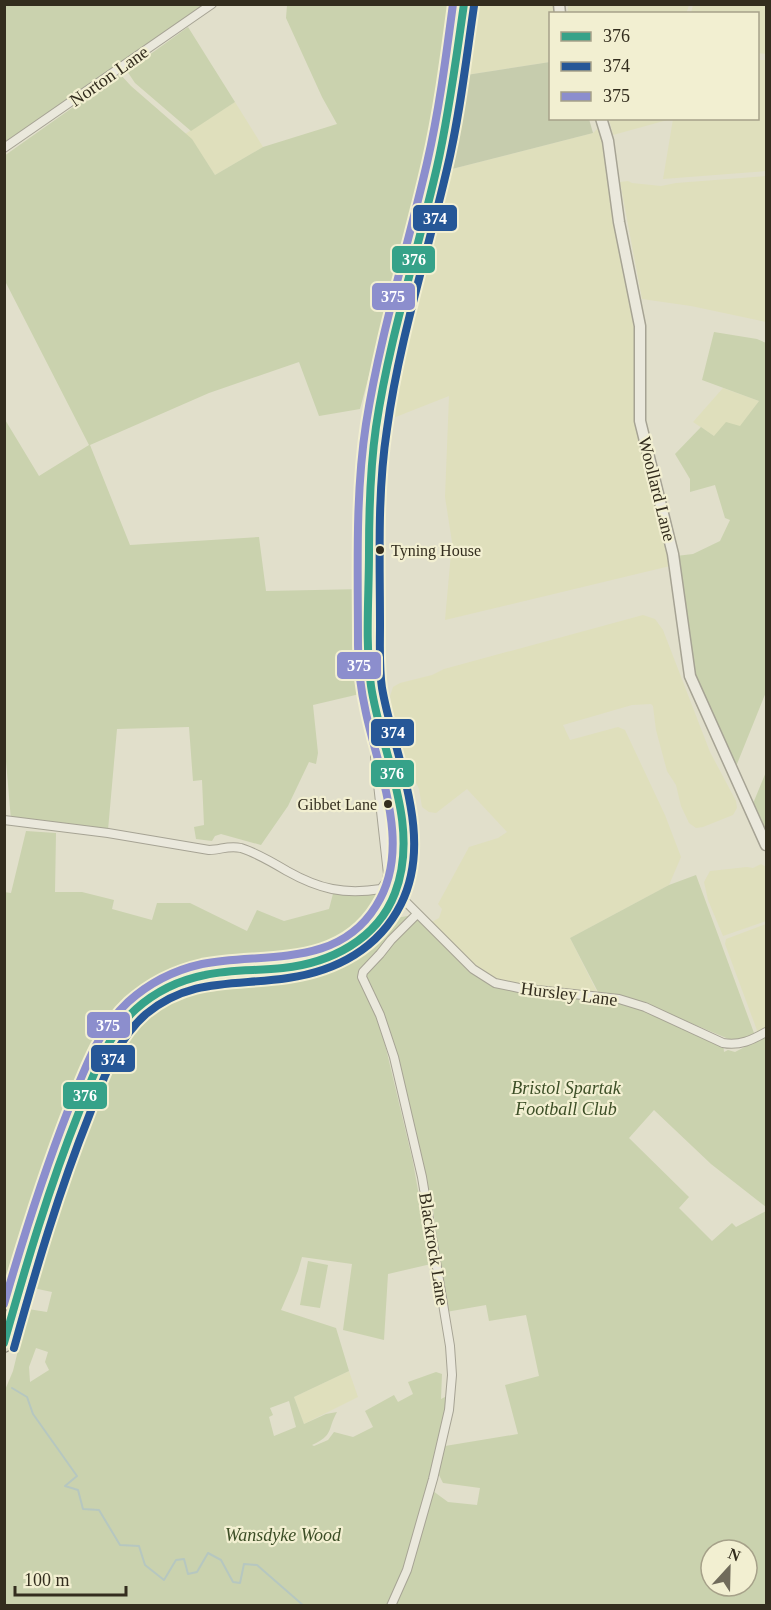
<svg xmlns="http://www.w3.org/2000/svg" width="771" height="1610" font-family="Georgia,serif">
<rect width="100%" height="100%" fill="#e1dfcb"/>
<path fill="#dfdfbc" d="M474,5H555L557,13L550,14V62L460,76Z
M568,5V4L689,5L686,14L568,13Z
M693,5H766V54L758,53V14L691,13Z
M758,60H766V171L663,179L673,119L758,118Z
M235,102L263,147L215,175L192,140L185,134Z
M609,119V118L671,119L613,135Z
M600,126L637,336L651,479L670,566L445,620L452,542L445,497L449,396L383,422L395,358L430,243L442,188L444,171L593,133Z
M766,176V322L691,306L642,299L620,182L628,181L632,183L661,186L676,183Z
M723,388L759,401L740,427L714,436L693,422Z
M643,615L655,619L663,630L710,752L736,801L737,808L733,815L703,827L696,828L689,823L681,806L676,785L667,771L656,730L653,706L651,704L632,705L563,725L570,740L618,727L625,730L665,815L681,857L669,885L570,938L598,994L512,985L493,980L477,968L430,923L439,918L442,909L438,904L469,847L498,838L507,832L467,789L436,813L429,812L422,807L419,789L404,757L395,725L390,696L393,687L400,683L432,675L444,669Z
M761,864L766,867V921L723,936L708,900L704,882L710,871L747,867L753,868Z
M766,924V1029L758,1033L725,944L726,939Z
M349,1371L358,1397L304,1424L294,1397Z"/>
<path fill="#cad2ae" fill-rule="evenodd" d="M4,5H208L5,142Z
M287,5H453L445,75L433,144L396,290L390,297L360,409L319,416L299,362L209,393L90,445L130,545L259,537L266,591L364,589L361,648L365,652L364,693L313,705L318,753L316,764L309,762L288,806L261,845L221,834L215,836L212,841L196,839L194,827L204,825L202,780L193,781L189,727L117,729L108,830L11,820L4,738V418L39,476L89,445L5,281L4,156L120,74L131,86L192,139L215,175L263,147L337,124L322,97L286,18Z
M188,27L235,102L191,131L135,83L127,71Z
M714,332L757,339L766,343V692L735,769L692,675L676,556L693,554L720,541L730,520L725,518L715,485L690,492V479L675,454L701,427L714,436L726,422L740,426L759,401L702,380Z
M766,772V841L752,806Z
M388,800C403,822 395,866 388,890L385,888L390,867L387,816Z
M26,831L56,833L55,892H82L114,900L112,909L152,920L157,903H190L247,931L257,910L284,921L329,909L334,890L388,894L369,922L343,944L287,961L220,966L191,971L114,1024L83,1079L67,1113L32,1212L5,1305L4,892L11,893Z
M696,875L754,1033L742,1040H731L648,1005L598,992L570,938L669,885Z
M417,914L473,969L495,983L619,999L723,1043L724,1052L728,1050L735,1052L766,1036V1207L711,1164L654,1110L629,1138L689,1197L679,1208L712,1241L732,1223L736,1227L766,1211V1605L5,1606V1390L13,1371L28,1309L47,1312L52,1292L33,1288L56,1199L118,1045C124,1036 129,1026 136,1018C189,961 274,983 340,959C353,954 368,944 378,934C383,929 388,921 395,919C402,916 410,916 417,914ZM384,1040L389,1041L424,1191H430L432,1200L446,1312L486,1305L489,1321L526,1315L539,1376L505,1385L518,1434L445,1446L453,1393L441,1399L442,1374L436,1372L408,1382L413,1394L398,1402L394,1395L365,1411L373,1427L353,1437L334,1432L328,1440L314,1446L312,1445C334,1435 327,1430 337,1412L326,1414L304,1424L294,1397L349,1371L336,1328L281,1310L298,1271L302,1257L352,1264L343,1330L384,1340L388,1274L431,1264L413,1162ZM36,1348L48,1352L45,1362L49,1370L30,1382L29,1367ZM289,1401L296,1427L274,1436L269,1417L273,1415L270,1408ZM438,1473L443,1483L480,1488L477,1505L448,1502L433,1491ZM711,1550H747V1586H711Z
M308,1261L328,1265L320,1308L300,1305Z"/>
<path fill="#c6ccad" d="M550,62V118L589,119L593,133L444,171L460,76Z"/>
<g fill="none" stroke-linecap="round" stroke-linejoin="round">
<path stroke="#b6c7c0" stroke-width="2" d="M12,1388L27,1397L33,1414L77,1476L65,1486L78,1490L83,1509L99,1510L120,1545L139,1546L145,1565L164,1580L176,1560L184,1559L188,1574L197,1572L208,1553L221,1560L233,1582L240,1583L244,1564L257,1565L304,1606"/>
<g stroke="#a6a394" stroke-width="10">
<path id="minor" d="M4,148L212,4
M4,820L108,833L209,850C221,850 228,845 241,848C257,853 272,862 287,871C319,889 344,895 381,889L387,881L388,874L375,757L384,747
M394,896L407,903L473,969L495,983L519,988L619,999L645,1007L723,1043C740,1046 752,1040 766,1032
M391,1606L407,1570L433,1479L449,1410L452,1375L450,1346L422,1177L394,1057L380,1015L362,977L363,972L380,954L391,940L417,914"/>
</g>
<g stroke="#a6a394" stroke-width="13">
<path id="tertiary" d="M559,4L560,14
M601,118L608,141L619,222L640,326V421L673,554L690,676L766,845"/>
</g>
<g stroke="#8b887b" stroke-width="16">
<path id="trunk" d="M4,1345C27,1261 51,1179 84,1099C97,1067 110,1032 136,1009C153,994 173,983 195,977C224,969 255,971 285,968C355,960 404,917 403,844C403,784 373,726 369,666V505L376,429L388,363L438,163L451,92L464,4"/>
</g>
<use href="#minor" stroke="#eae8dc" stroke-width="8"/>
<use href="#tertiary" stroke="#eae8dc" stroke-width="10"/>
<use href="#trunk" stroke="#dad8c5" stroke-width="14"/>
<g stroke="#f2efd1" stroke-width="12">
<path id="bus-1" d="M4,1343C26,1265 49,1187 79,1112C93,1076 106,1036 136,1009C155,992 180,980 205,975C231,969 257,971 283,968C330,963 377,940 395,893C421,825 381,753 371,686C365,642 369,596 369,552C369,511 370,469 376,427C389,339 417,254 437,167C449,114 456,59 464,4"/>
</g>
<g stroke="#f2efd1" stroke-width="12">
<path id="bus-2" d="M14,1348C36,1269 59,1191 89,1116C103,1080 116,1040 146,1014C191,977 236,986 288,978C337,971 379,948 401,904C435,836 394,757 382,688C379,668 380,647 380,626C380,560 377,494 387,429C399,341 427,255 447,169C460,115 466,60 474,6"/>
</g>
<g stroke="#f2efd1" stroke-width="12">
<path id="bus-3" d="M4,1304C23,1238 44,1172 69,1108C84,1071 98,1030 128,1002C149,983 175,970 202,964C263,952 337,969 376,906C413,848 379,774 366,713C361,691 358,668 358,645C358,571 355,496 366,424C380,335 407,250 427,163C439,111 446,57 453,4"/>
</g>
<use href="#bus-1" stroke="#36a289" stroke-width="8"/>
<use href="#bus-2" stroke="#265797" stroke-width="8"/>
<use href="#bus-3" stroke="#8c8ecd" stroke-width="8"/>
</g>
<g fill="#332d1e" stroke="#f2efd1" stroke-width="2">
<circle cx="380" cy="550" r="5"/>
<circle cx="388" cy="804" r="5"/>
</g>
<g text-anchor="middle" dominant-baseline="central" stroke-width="4.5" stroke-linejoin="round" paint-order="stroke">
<g font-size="16" fill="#332d1e" stroke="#f2efd1" text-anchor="start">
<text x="391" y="550">Tyning House</text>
<text x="377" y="804" text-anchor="end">Gibbet Lane</text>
</g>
<g font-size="18" fill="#332d1e" stroke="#f2efd1">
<text transform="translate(109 76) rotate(-35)">Norton Lane</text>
<text transform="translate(657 489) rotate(76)">Woollard Lane</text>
<text transform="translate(569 994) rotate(7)">Hursley Lane</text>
<text transform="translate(434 1249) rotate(81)">Blackrock Lane</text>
</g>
<g font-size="18" font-style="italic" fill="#3c4e26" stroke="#f2efd1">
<text x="566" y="1088">Bristol Spartak<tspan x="566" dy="21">Football Club</tspan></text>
<text x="283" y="1535">Wansdyke Wood</text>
</g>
</g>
<g stroke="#f2efd1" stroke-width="2">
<rect x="412" y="204" width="46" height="28" rx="6" fill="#265797"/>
<rect x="391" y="245" width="45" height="29" rx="6" fill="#36a289"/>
<rect x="371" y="282" width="45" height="29" rx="6" fill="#8c8ecd"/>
<rect x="336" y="651" width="46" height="29" rx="6" fill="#8c8ecd"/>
<rect x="370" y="718" width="45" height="29" rx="6" fill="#265797"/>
<rect x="370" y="759" width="45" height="29" rx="6" fill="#36a289"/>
<rect x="86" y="1011" width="45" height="28" rx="6" fill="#8c8ecd"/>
<rect x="90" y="1044" width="46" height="29" rx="6" fill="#265797"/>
<rect x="62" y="1081" width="46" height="29" rx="6" fill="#36a289"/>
</g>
<g font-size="16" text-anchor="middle" font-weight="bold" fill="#fff">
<text x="435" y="224">374</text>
<text x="414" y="265">376</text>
<text x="393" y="302">375</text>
<text x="359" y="671">375</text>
<text x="393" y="738">374</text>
<text x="392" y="779">376</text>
<text x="108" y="1031">375</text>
<text x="113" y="1065">374</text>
<text x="85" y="1101">376</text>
</g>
<rect width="771" height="1610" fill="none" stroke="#332d1e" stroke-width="12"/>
<rect x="549" y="12" width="210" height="108" fill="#f2efd1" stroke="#a6a189" stroke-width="1.5"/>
<rect x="561" y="32" width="30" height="9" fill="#36a289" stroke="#a6a189" stroke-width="1.5"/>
<text x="603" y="42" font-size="18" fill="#332d1e">376</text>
<rect x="561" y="62" width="30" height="9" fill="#265797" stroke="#a6a189" stroke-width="1.5"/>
<text x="603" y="72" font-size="18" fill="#332d1e">374</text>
<rect x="561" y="92" width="30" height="9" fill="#8c8ecd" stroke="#a6a189" stroke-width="1.5"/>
<text x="603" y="102" font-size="18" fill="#332d1e">375</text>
<g transform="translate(729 1568) rotate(22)"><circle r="28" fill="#f2efd1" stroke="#a6a189" stroke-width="1.5"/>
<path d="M0-4.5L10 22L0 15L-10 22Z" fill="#706b5b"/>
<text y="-9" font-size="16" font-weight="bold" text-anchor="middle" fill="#332d1e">N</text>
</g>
<path d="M15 1586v9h111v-9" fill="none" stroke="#332d1e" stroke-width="3"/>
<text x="24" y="1586" font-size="18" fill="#332d1e" stroke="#f2efd1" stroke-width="4.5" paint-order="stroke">100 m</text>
</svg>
